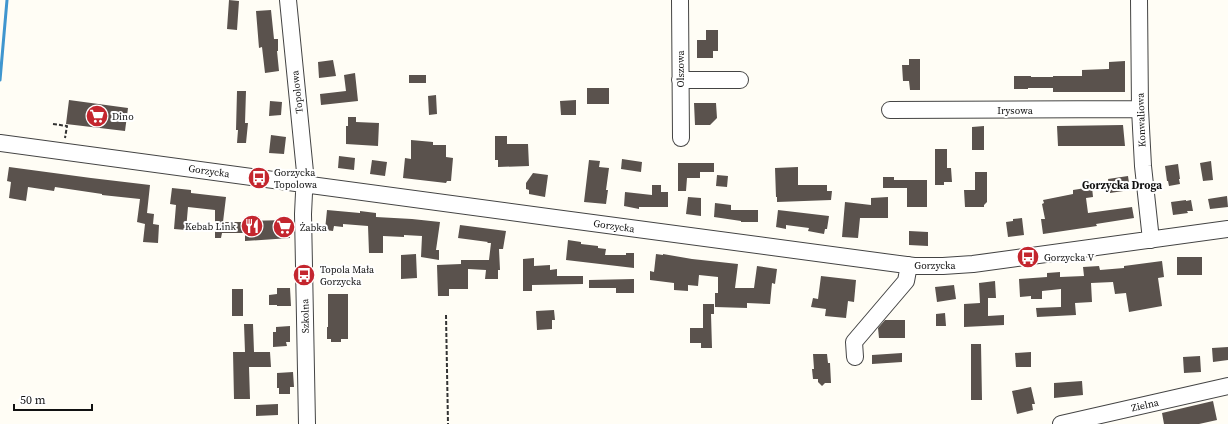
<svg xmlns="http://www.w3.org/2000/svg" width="1228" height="424" font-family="'Source Serif 4',serif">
<rect width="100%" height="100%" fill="#fffdf5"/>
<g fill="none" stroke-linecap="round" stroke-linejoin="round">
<path stroke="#3f96cf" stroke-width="3" d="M0,80L7,0"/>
</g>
<path fill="#5a524d" d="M229,0L239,1L237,30L227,29Z
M271,10L274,39H278V51H277L279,71L265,73L262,47L259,48L256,11Z
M706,30H718V51H713V58H697V40H706Z
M909,59H920V90H910L909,81H903L902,65H909Z
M333,60L336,76L319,78L318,62Z
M1125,61V92H1053V88H1028V89H1014V76H1031V77H1053V76H1082V70L1109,69V62Z
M355,73L358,101L321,105L320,94L346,91L344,75Z
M409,75H426V83H409Z
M587,88H609V104H587Z
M237,91H246L245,123H248L246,143H237L238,130H236Z
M436,95L437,114L429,115L428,96Z
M69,100L128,108L125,131L66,124Z
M576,100V115H561L560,101Z
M270,101L282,102L281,115L269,116Z
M694,103H716L717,118L710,125H695Z
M348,117H356V122L379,123L378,146L346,144V126H348Z
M1123,125L1125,146H1058L1057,126Z
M984,126V150H972V127Z
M271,135L286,137L284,154L269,153Z
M495,136H507V144H528L529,166L498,167V160H495Z
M411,140L433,142V145H446V157L453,158L451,181H447L446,183L403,178L405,158L411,159Z
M935,149H947V168H951L952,182H944V185H935Z
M339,156L355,158L354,170L338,168Z
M622,159L642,162L641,172L621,169Z
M372,160L387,162L385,176L370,174Z
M589,160L600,161L599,167L609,168L606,190H608L606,204L584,202Z
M1211,161L1213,180L1203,181L1200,163Z
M678,163H714V172H700V178H687L686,191H678Z
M1178,164L1180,179H1179L1180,184L1169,186L1168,181H1167L1165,166Z
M9,167L91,178L150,185L147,213L154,214L153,224L159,225L158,243L143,242L145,224L137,222L140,199L102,195V194L55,187L54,191L28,187L26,201L9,198L11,182L7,181Z
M798,167V185H827V191H832L831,200L777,202V197H776L775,168Z
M975,172H987V202L984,205V207H965L964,190H975Z
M533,173L548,175L545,197L529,194V190L526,189V183Z
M717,175L728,176L727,187L716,186Z
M1128,176L1130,190L1110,193L1108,179Z
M883,177H894V180H927V207H907V188H883Z
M652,185H661V192H668V207H639V209L624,206L625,192L652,195Z
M1092,187L1093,197L1086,198L1088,213L1132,207L1134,218L1096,224L1097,226L1043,234L1041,219H1045L1042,204L1044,203L1043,200L1073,194V190Z
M172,188L191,190V193L226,197L223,222H245V221L289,220L290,238L245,241V233H222L221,238H215V210L188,207L186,230L174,229L176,205L170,204Z
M1227,196L1228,207L1210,209L1208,199Z
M688,197L701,198V216L686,214Z
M888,197V218H860L858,238L842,237L845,202L871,205V198Z
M1186,200V201L1191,200L1193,211H1187L1188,213L1173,215L1171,202Z
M715,203L731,205V210H758V222H741V221L714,217Z
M327,210L360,213V211L376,213V217L412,219L440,222L436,250H439V260L421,257L422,236L404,235V237L383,236V253H369L368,226L343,224V227L334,226L333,231L325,230Z
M778,210L829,216L827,229H825L824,234L808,231L809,228L786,225V229L776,227Z
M1022,218L1024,235L1008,237L1006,222L1013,221V219Z
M460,225L506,231L503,249H499L500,270H498V279H485L486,270L468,269V289H449V296H438L437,265L461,264V260H489L491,243H487L488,242L458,238Z
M909,231L928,232V246L909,245Z
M568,240L581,242V244L598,246V248L606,249L605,255H626V253H634V268L566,260Z
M416,254L417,278L401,279V255Z
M656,254L663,255V254L692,259L738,264L735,288H754L757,266L777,269L775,284L772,283L770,304L747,303V308L715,307V293H718V277L699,275L698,286L688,285V291L674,290V283L650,280V271L654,272Z
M1177,257H1202V275H1177Z
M534,258V266L550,265V270L557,269V276H583V284L532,285V291H523V259Z
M1162,261L1164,277L1158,278L1162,306L1129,312L1126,293L1115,294L1113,282L1091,283L1092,302L1075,303L1076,315L1037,317L1036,308L1061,307V289L1042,291V299H1031V296L1020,297L1019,279L1047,277V273L1060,272V277L1084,276L1083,267L1099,266L1100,270L1124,268V266Z
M821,276L856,280L854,302L848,301L846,318L825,316L826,309L811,307L813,298L818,299Z
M634,279V293H616V288H589V280Z
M995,281L996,298H988V316L1004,315V325L964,327V304L980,303L979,283Z
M954,285L956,299L937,302L935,287Z
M277,288H290L291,306H277V305H269V295L277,294Z
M232,289H243V316H232Z
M328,294H348V339H341V342H331V339H327V327H328Z
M703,304H714V314H711L712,348H701V343H690V328H703Z
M554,310L555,320H552V329L537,330L536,311Z
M945,313L946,326H936V314Z
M885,320H905V338H879L878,328Z
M244,324H253L254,352H270L271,367H249L250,399H234L233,352H245Z
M290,326V342H286L287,346L273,347V332H276V327Z
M971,344H981L982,400H971Z
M1228,347V360L1213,362L1212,348Z
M1031,352V367H1016L1015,353Z
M902,353V362L872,364V355Z
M813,354H827L828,363H830L831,383H825L822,386L818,382V379H813L812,369H814Z
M1200,356L1201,372L1184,373L1183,357Z
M293,372L294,387H290V394H279V388H277V373Z
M1082,381L1083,395L1054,398V383Z
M1031,387L1035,404H1032L1033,410L1017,414L1012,391Z
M1213,401L1217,420L1199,424H1164L1162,413Z
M278,404V415L256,416V405Z"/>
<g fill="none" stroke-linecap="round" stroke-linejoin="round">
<g stroke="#444" stroke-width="18">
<path id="minor" d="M288,0L305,172L303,214L307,424
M680,0L681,138
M1139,0L1140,109L1143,166L1151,240
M680,80H740
M890,110L1140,109
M0,143L555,218L914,266H943L973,264L1228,229
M855,357L854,342L906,281L909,265
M1061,424L1228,386"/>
</g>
<path stroke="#333" stroke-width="2" stroke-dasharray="4 2" stroke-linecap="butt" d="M53,124L67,126L65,138
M446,315L448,424"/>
<use href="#minor" stroke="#fff" stroke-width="16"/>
</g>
<defs>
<g id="supermarket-disc" transform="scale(1.15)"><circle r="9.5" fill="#c4262e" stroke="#fff"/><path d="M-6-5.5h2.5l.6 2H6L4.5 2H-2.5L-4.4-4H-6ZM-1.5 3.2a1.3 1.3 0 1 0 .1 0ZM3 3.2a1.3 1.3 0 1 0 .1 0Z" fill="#fff"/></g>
<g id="bus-disc" transform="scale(1.15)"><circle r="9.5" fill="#c4262e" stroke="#fff"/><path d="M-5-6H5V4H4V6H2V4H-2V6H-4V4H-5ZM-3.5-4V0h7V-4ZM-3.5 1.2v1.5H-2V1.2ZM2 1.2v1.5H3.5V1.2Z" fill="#fff"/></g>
<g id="restaurant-disc" transform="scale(1.15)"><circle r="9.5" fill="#c4262e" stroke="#fff"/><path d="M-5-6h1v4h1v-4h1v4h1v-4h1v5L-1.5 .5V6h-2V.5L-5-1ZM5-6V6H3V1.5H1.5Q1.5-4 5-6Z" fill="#fff"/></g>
</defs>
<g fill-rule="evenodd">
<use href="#supermarket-disc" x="97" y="116"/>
<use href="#bus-disc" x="259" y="178"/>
<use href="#restaurant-disc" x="252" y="226"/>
<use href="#supermarket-disc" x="284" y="227"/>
<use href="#bus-disc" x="1028" y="257"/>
<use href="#bus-disc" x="304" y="275"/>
</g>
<g text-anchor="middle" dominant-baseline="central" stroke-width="4" stroke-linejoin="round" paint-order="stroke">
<g font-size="10" fill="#111" stroke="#fff">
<text transform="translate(680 69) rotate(-90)">Olszowa</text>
<text transform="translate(297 92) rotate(-96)">Topolowa</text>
<text x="1015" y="110">Irysowa</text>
<text transform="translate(1141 120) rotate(-92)">Konwaliowa</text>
<text transform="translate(209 171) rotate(8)">Gorzycka</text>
<text transform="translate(614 226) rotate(8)">Gorzycka</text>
<text x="935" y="265">Gorzycka</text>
<text transform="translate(305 316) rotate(-91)">Szkolna</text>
<text transform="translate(1145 405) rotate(-13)">Zielna</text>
</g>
<g font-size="10" fill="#111" stroke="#fff" text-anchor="start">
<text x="112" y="116">Dino</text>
<text x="274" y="172">Gorzycka<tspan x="274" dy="12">Topolowa</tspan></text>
<text x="236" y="226" text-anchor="end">Kebab Link</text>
<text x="300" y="227">Żabka</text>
<text x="1044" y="257">Gorzycka V</text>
<text x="320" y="269">Topola Mała<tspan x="320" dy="12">Gorzycka</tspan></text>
</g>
<g font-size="11" font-weight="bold" fill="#111" stroke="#fff">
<text x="1122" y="185">Gorzycka Droga</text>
</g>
</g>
<path d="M14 404v6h78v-6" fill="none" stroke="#111111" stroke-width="2"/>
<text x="20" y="404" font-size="12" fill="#111111" stroke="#ffffff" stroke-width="3" paint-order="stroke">50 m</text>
</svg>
